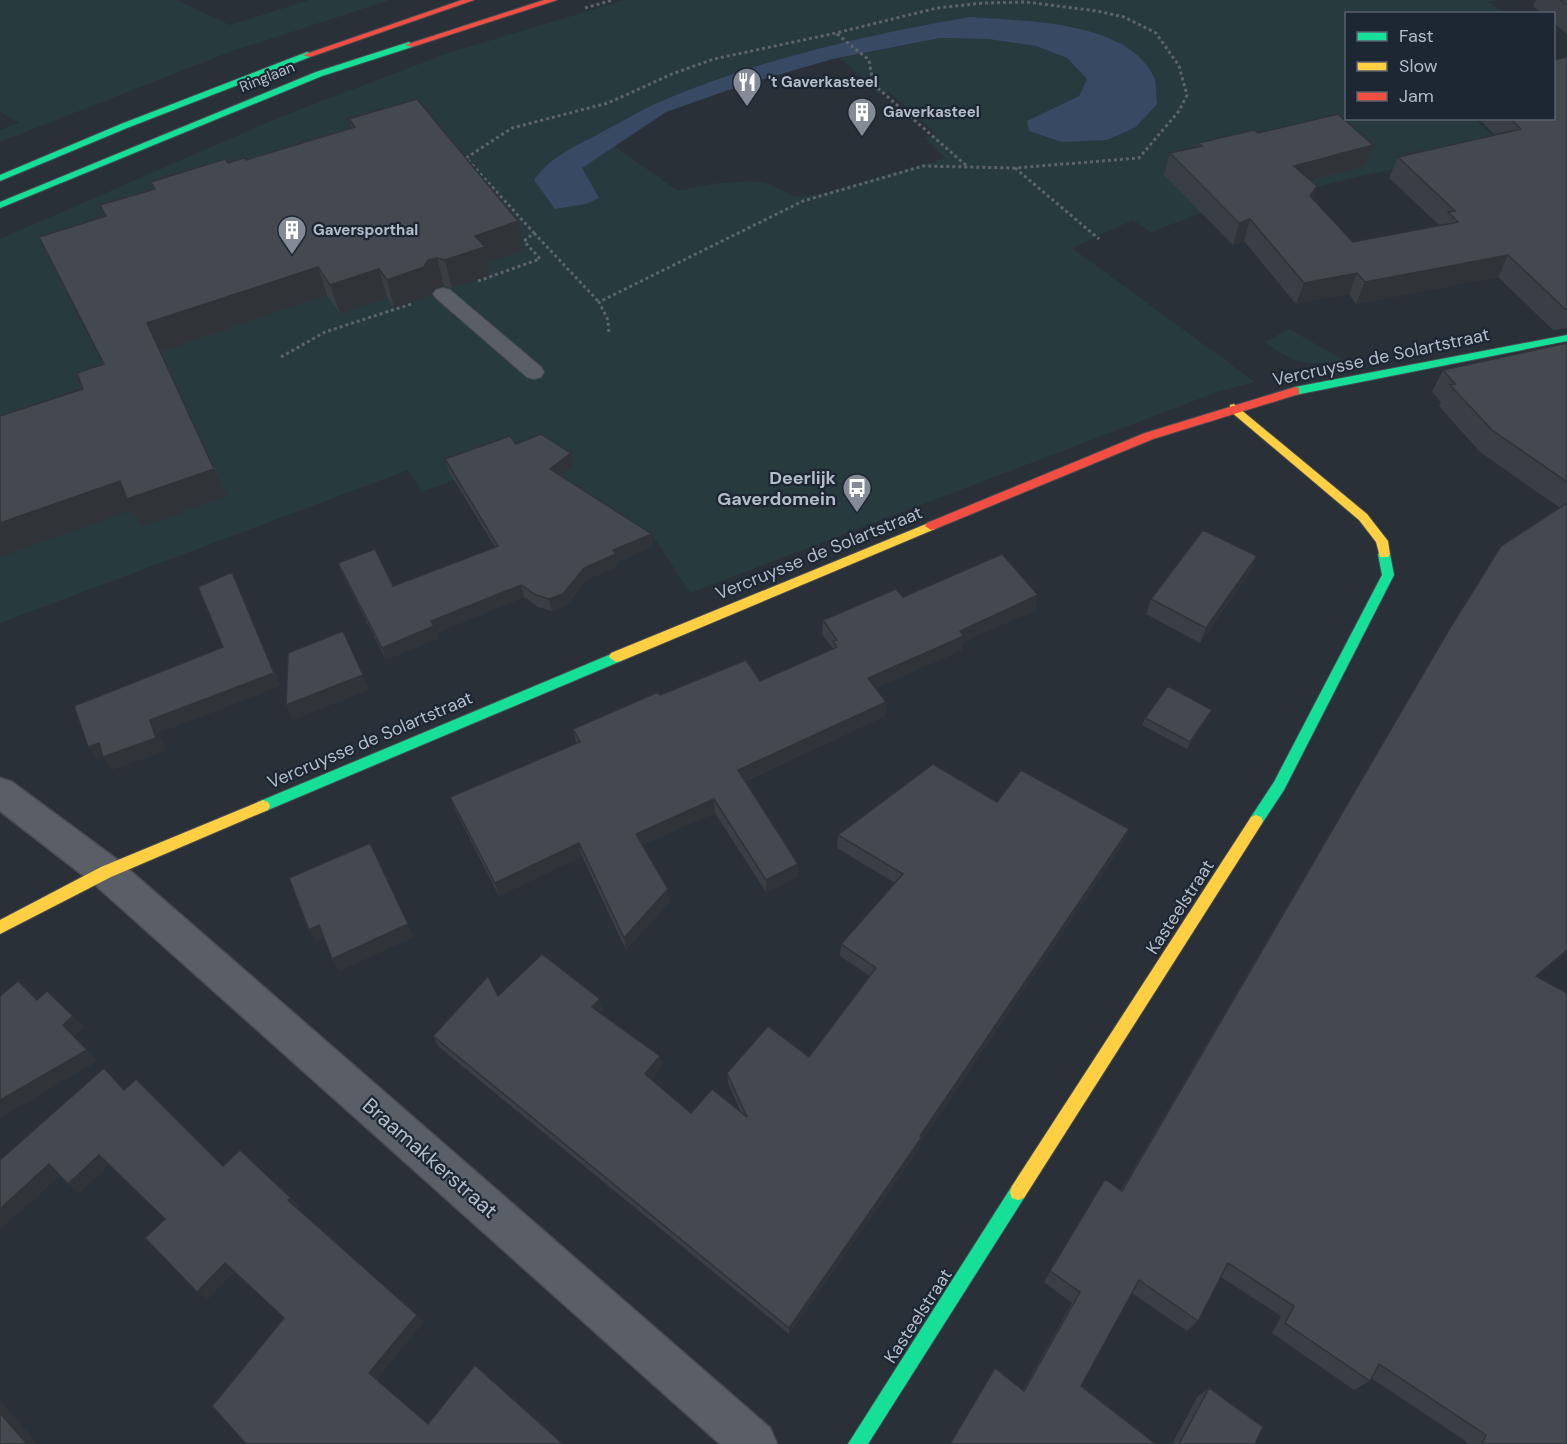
<svg xmlns="http://www.w3.org/2000/svg" width="1567" height="1444" font-family="'DM Sans',sans-serif">
<rect width="100%" height="100%" fill="#2a3038"/>
<path fill="#273a3e" fill-rule="evenodd" d="M0,0H176L230,25L309,0H390L227,53L0,142V130L19,123L0,112Z
M625,0H1498L1488,2L1501,11L1488,13L1346,14V118L1474,119L1502,144L1202,213L1151,232L1133,220L1072,248L1255,382L1217,392L690,593L653,536L512,459L422,492L408,470L0,623V239L280,117L448,53ZM969,17L1075,27L1115,40L1139,58L1030,131L1055,107L1079,96L1087,79L1067,58L1036,46L988,39L941,38L841,58L878,94L889,92L936,134L925,138L945,158L820,194L796,197L766,183L751,181L719,183L678,191L614,146L581,168L541,170C563,153 587,141 611,128C724,67 844,40 969,17Z
M1289,329L1344,360C1303,366 1299,366 1265,342Z"/>
<path fill="#384963" d="M969,17C1022,21 1128,20 1154,77C1157,84 1156,96 1157,104L1136,127L1107,140L1062,142L1029,131L1027,121L1079,96L1087,79L1067,58L1036,46L988,39L940,38L833,59L740,86L666,112L582,168L599,198L586,204L555,209L534,180C550,156 579,145 604,131C622,122 639,111 657,103C756,60 862,36 969,17Z"/>
<g fill="none" stroke-linecap="round" stroke-linejoin="round">
<g stroke="#484c53" stroke-width="2">
<path id="lane" d="M443,288L450,290L541,367L544,372L541,377L534,379L527,377L436,298L433,294L436,290Z"/>
</g>
<g stroke="#484c53" stroke-width="3">
<path id="street" d="M0,778L12,782L119,861L770,1428L777,1444H720L93,883L0,811Z"/>
</g>
<g stroke="#484c53" stroke-width="2">
<path id="fast" d="M409,42L413,45L412,47L322,76L0,208V202L316,72Z
M307,52L310,53V57L127,128L0,181V175L121,124Z
M1567,335V341L1295,395L1289,391L1295,387Z
M1384,549L1390,554L1394,575L1284,790L1261,825L1256,827L1251,825L1249,821L1251,817L1274,782L1382,575L1378,554Z
M616,652L621,653L623,657L621,661L268,810L263,812L258,810L256,806L258,802Z
M1018,1184L1024,1186L1026,1192L1024,1198L868,1444H848L1012,1186Z"/>
</g>
<g stroke="#484c53" stroke-width="2">
<path id="slow" d="M1234,404L1367,514L1388,541L1390,554L1388,557H1380L1376,542L1359,520L1230,411V405Z
M931,522L937,526L935,529L621,661L616,662L609,657L611,653Z
M263,800L268,802L270,806L268,810L111,877L0,934V920L101,867Z
M1256,815L1261,817L1263,821L1261,825L1024,1198L1018,1200L1012,1198L1010,1192L1012,1186L1251,817Z"/>
</g>
<g stroke="#484c53" stroke-width="2">
<path id="jam" d="M462,0H474L310,57L303,55Z
M544,0H557L412,47L405,45Z
M1295,387L1299,388V394L1153,439L935,529L931,530L925,526L927,523L1145,433Z"/>
</g>
<path stroke="#5d636a" stroke-width="3" stroke-dasharray="3 3" stroke-linecap="butt" d="M585,8L613,0
M837,34L869,60L873,84L968,167
M1015,168L1099,239
M534,233L599,302
M478,281L540,259L524,241L534,233L466,158L512,128L608,103L672,74L714,59L836,33L937,8L984,3L1026,2L1097,11L1124,17L1156,33L1179,66L1187,95L1179,111L1139,158L1015,168L923,166L803,201L599,302L608,320L609,334
M281,357L325,332L411,304"/>
<use href="#lane" fill="#5a5e66" fill-rule="evenodd"/>
<use href="#street" fill="#5a5e66" fill-rule="evenodd"/>
<use href="#fast" fill="#16e098" fill-rule="evenodd"/>
<use href="#slow" fill="#ffcf43" fill-rule="evenodd"/>
<use href="#jam" fill="#f24e42" fill-rule="evenodd"/>
</g>
<path fill="#3a3f45" d="M1536,0H1567V34L1554,23V14H1542L1533,6Z
M1567,57V328L1553,330L1498,277L1356,304L1349,294L1296,304L1244,241L1233,245L1164,175L1170,153L1197,147L1198,143L1258,133L1373,145L1365,166L1311,181L1317,186L1313,199L1353,242L1439,225L1389,178L1398,157L1495,135L1478,118H1554Z
M349,119L518,221L523,250L488,262L490,275L452,288L444,286L435,288L431,296L394,308L387,298L340,314L327,295L160,352L227,496L142,527L132,510L83,389L104,364L105,216L100,205L154,189L151,182L228,163L246,160L352,128Z
M1567,343V952L1537,977L1567,1444H1466L1467,1442L1371,1378L1370,1381L1354,1390L1272,1333L1281,1316L1221,1277L1198,1321L1187,1331L1132,1293L1081,1386L1156,1444L1023,1390L1072,1303L1044,1282L1097,1191L1121,1190L1435,653L1501,546L1560,508L1480,452L1439,406L1441,402L1432,392L1443,370Z
M516,444L571,453L573,466L560,476L652,534L653,546L617,562V567L586,580L566,606L552,611L538,607L524,597L436,633L438,638L386,660L343,575L338,563L393,586L495,547L449,472L445,459Z
M1251,571L1200,643L1146,614L1151,599Z
M903,597L1035,610L963,642L962,650L876,688L886,702L885,716L745,781L798,876L766,892L715,813L642,845L670,901L626,950L582,856L499,896L455,810L450,797L576,743L573,729L660,695L760,681L833,649L822,634L823,620Z
M1209,717L1187,749L1142,725L1145,718Z
M997,802L1124,842L922,1140L920,1147L789,1334L439,1047L433,1036L498,996L600,999L603,1010L600,1013L662,1066L651,1080L691,1113L741,1112L728,1083L727,1073L809,1057L870,976L840,956L841,944L895,883L837,848L838,835Z
M1209,1388L1255,1444H1172L1198,1396Z"/>
<path fill="#303338" d="M1373,145L1365,166L1287,187L1294,166Z
M1317,186L1310,208V196Z
M1250,219L1244,241L1233,245L1239,223Z
M518,221L523,250L488,262L490,275L452,288L445,260L475,236Z
M1508,255L1498,277L1356,304L1365,282Z
M437,258L444,286L435,288L431,296L394,308L387,280L428,260Z
M318,267L327,295L160,352L147,323Z
M379,269L387,298L340,314L330,285Z
M1357,273L1349,294L1296,304L1304,283Z
M571,453L573,466L552,482L550,469Z
M214,469L227,496L142,527L132,510L0,557V523L120,481Z
M652,534L653,546L617,562V567L586,580L566,606L552,611L549,599L584,568L613,550Z
M1257,556L1251,571L1200,643L1206,628Z
M232,572L239,586L281,686L159,733L165,751L112,770L103,758L97,760L88,747L150,720L274,673Z
M521,585L524,597L436,633L438,638L386,660L382,648L431,621Z
M1038,595L1035,610L963,642L962,650L867,692L868,678L960,631Z
M363,675L369,690L293,720L286,705Z
M886,702L885,716L739,783L738,770Z
M1212,710L1209,717L1187,749L1190,742Z
M714,799L715,813L638,847L636,834Z
M1129,829L1124,842L922,1140L920,1147L789,1334V1328Z
M579,843L582,856L499,896L495,883Z
M377,856L414,937L340,971L332,959Z
M798,864V876L766,892V880Z
M668,889L670,901L626,950L624,938Z
M319,925L327,938L316,942L309,930Z
M1567,950V952L1519,992L1536,976Z
M600,999L603,1010L595,1018L592,1007Z
M73,1016L85,1027L75,1036L98,1061L0,1118V1100L63,1025Z
M660,1056L662,1066L647,1085L645,1074Z
M99,1155L110,1164L80,1193L68,1184Z
M49,1164L62,1174L0,1230V1209Z
M291,1198L299,1206L297,1209L288,1200Z
M225,1263L235,1271L208,1299L197,1292Z
M417,1315L424,1322L376,1380L369,1373Z
M0,1400L38,1444H27L0,1413Z"/>
<path fill="#444950" stroke="#303338" stroke-width="1.5" d="M1560,0H1567V5Z
M1567,57V309H1565L1508,255L1365,282L1357,273L1304,283L1250,219L1239,223L1170,153L1202,146L1198,143L1254,130L1258,133L1338,114L1373,145L1294,166L1317,186L1310,196L1353,242L1458,222L1448,212L1455,211L1398,157L1521,129L1510,118H1554V60Z
M417,99L518,221L475,236L485,247L445,260L437,258L428,260L424,267L387,280L379,269L330,285L318,267L147,323L214,469L127,499L120,481L0,523V416L83,389L77,373L104,364L39,237L106,216L100,205L155,189L151,182L225,159L228,163L244,158L246,160L355,127L349,119Z
M1567,343V482L1492,430L1450,385L1455,384L1443,370Z
M541,434L571,453L550,469L652,534L613,550L616,554L584,568L563,594L549,599L536,595L521,585L431,621L434,626L382,648L338,563L375,549L393,586L498,546L445,459L510,436L516,444Z
M1567,503V950L1536,976L1567,993V1444H1482L1486,1435L1379,1364L1370,1381L1285,1323L1294,1306L1228,1263L1198,1321L1139,1280L1081,1386L1156,1444H950L995,1368L1024,1391L1080,1292L1050,1271L1105,1179L1122,1191L1447,633L1501,546Z
M1203,530L1257,556L1206,628L1151,599Z
M1002,554L1038,595L960,631L964,636L868,678L886,702L738,770L798,864L766,880L714,799L636,834L668,889L624,938L579,843L495,883L450,797L580,742L573,729L658,692L660,695L746,660L760,681L837,647L833,641L837,640L823,620L896,589L903,597Z
M232,572L274,673L150,720L156,738L103,757L99,743L88,747L74,706L223,647L198,587Z
M343,631L363,675L286,705L288,653Z
M1168,686L1212,710L1190,742L1145,718Z
M933,764L997,802L1021,770L1129,829L920,1136L922,1137L789,1328L433,1036L488,976L498,996L542,954L600,999L592,1007L660,1056L645,1074L691,1113L712,1089L747,1117L727,1073L768,1026L809,1057L876,968L841,944L903,874L838,835Z
M370,843L408,924L332,959L319,925L309,930L289,878Z
M18,981L37,1000L47,991L73,1016L63,1025L87,1050L0,1100V996Z
M104,1068L124,1090L136,1079L223,1166L240,1150L291,1198L288,1200L417,1315L369,1373L428,1424L475,1365L563,1444H246L212,1406L284,1318L225,1263L197,1292L145,1238L165,1219L99,1155L68,1184L49,1164L0,1209V1160Z
M1209,1388L1263,1427L1255,1444H1179Z
M0,1413L27,1444H0Z"/>
<defs>
<g id="restaurant-pin" transform="scale(1.5)"><path d="M0 17L-7.5 6A9.5 9.5 0 1 1 7.5 6Z" fill="#848b96" stroke="#1d2633"/><path d="M-5-6h1v4h1v-4h1v4h1v-4h1v5L-1.5 .5V6h-2V.5L-5-1ZM5-6V6H3V1.5H1.5Q1.5-4 5-6Z" fill="#fff"/></g>
<g id="building-pin" transform="scale(1.5)"><path d="M0 17L-7.5 6A9.5 9.5 0 1 1 7.5 6Z" fill="#848b96" stroke="#1d2633"/><path d="M-4-6H4V6H1V3H-1V6H-4ZM-2.5-4.3h1.7v1.8h-1.7ZM.8-4.3h1.7v1.8H.8ZM-2.5-1h1.7V.8h-1.7ZM.8-1h1.7V.8H.8Z" fill="#fff"/></g>
<g id="bus-pin" transform="scale(1.5)"><path d="M0 17L-7.5 6A9.5 9.5 0 1 1 7.5 6Z" fill="#848b96" stroke="#1d2633"/><path d="M-5-6H5V4H4V6H2V4H-2V6H-4V4H-5ZM-3.5-4V0h7V-4ZM-3.5 1.2v1.5H-2V1.2ZM2 1.2v1.5H3.5V1.2Z" fill="#fff"/></g>
</defs>
<g fill-rule="evenodd">
<use href="#restaurant-pin" x="747" y="82"/>
<use href="#building-pin" x="862" y="112"/>
<use href="#building-pin" x="292" y="230"/>
<use href="#bus-pin" x="857" y="488"/>
</g>
<g text-anchor="middle" dominant-baseline="central" stroke-width="4.5" stroke-linejoin="round" paint-order="stroke">
<g font-size="15" fill="#b4bcc9" stroke="#1d2633">
<text transform="translate(267 77) rotate(-22)">Ringlaan</text>
</g>
<g font-size="15" font-weight="bold" fill="#b4bcc9" stroke="#1d2633" text-anchor="start">
<text x="768" y="82">'t Gaverkasteel</text>
<text x="883" y="112">Gaverkasteel</text>
<text x="313" y="230">Gaversporthal</text>
</g>
<g font-size="18" fill="#b4bcc9" stroke="#1d2633">
<text transform="translate(1381 357) rotate(-12)">Vercruysse de Solartstraat</text>
<text transform="translate(819 553) rotate(-22)">Vercruysse de Solartstraat</text>
<text transform="translate(370 740) rotate(-23)">Vercruysse de Solartstraat</text>
<text transform="translate(1180 907) rotate(-57)">Kasteelstraat</text>
<text transform="translate(918 1316) rotate(-57)">Kasteelstraat</text>
</g>
<g font-size="18" font-weight="bold" fill="#b4bcc9" stroke="#1d2633" text-anchor="end">
<text x="836" y="478">Deerlijk<tspan x="836" dy="21">Gaverdomein</tspan></text>
</g>
<g font-size="21" fill="#b4bcc9" stroke="#1d2633">
<text transform="translate(430 1158) rotate(41)">Braamakkerstraat</text>
</g>
</g>
<rect x="1345" y="12" width="210" height="108" fill="#1d2633" stroke="#59626f" stroke-width="1.5"/>
<rect x="1357" y="32" width="30" height="9" fill="#16e098" stroke="#59626f" stroke-width="1.5"/>
<text x="1399" y="42" font-size="18" fill="#b4bcc9">Fast</text>
<rect x="1357" y="62" width="30" height="9" fill="#ffcf43" stroke="#59626f" stroke-width="1.5"/>
<text x="1399" y="72" font-size="18" fill="#b4bcc9">Slow</text>
<rect x="1357" y="92" width="30" height="9" fill="#f24e42" stroke="#59626f" stroke-width="1.5"/>
<text x="1399" y="102" font-size="18" fill="#b4bcc9">Jam</text>
</svg>
